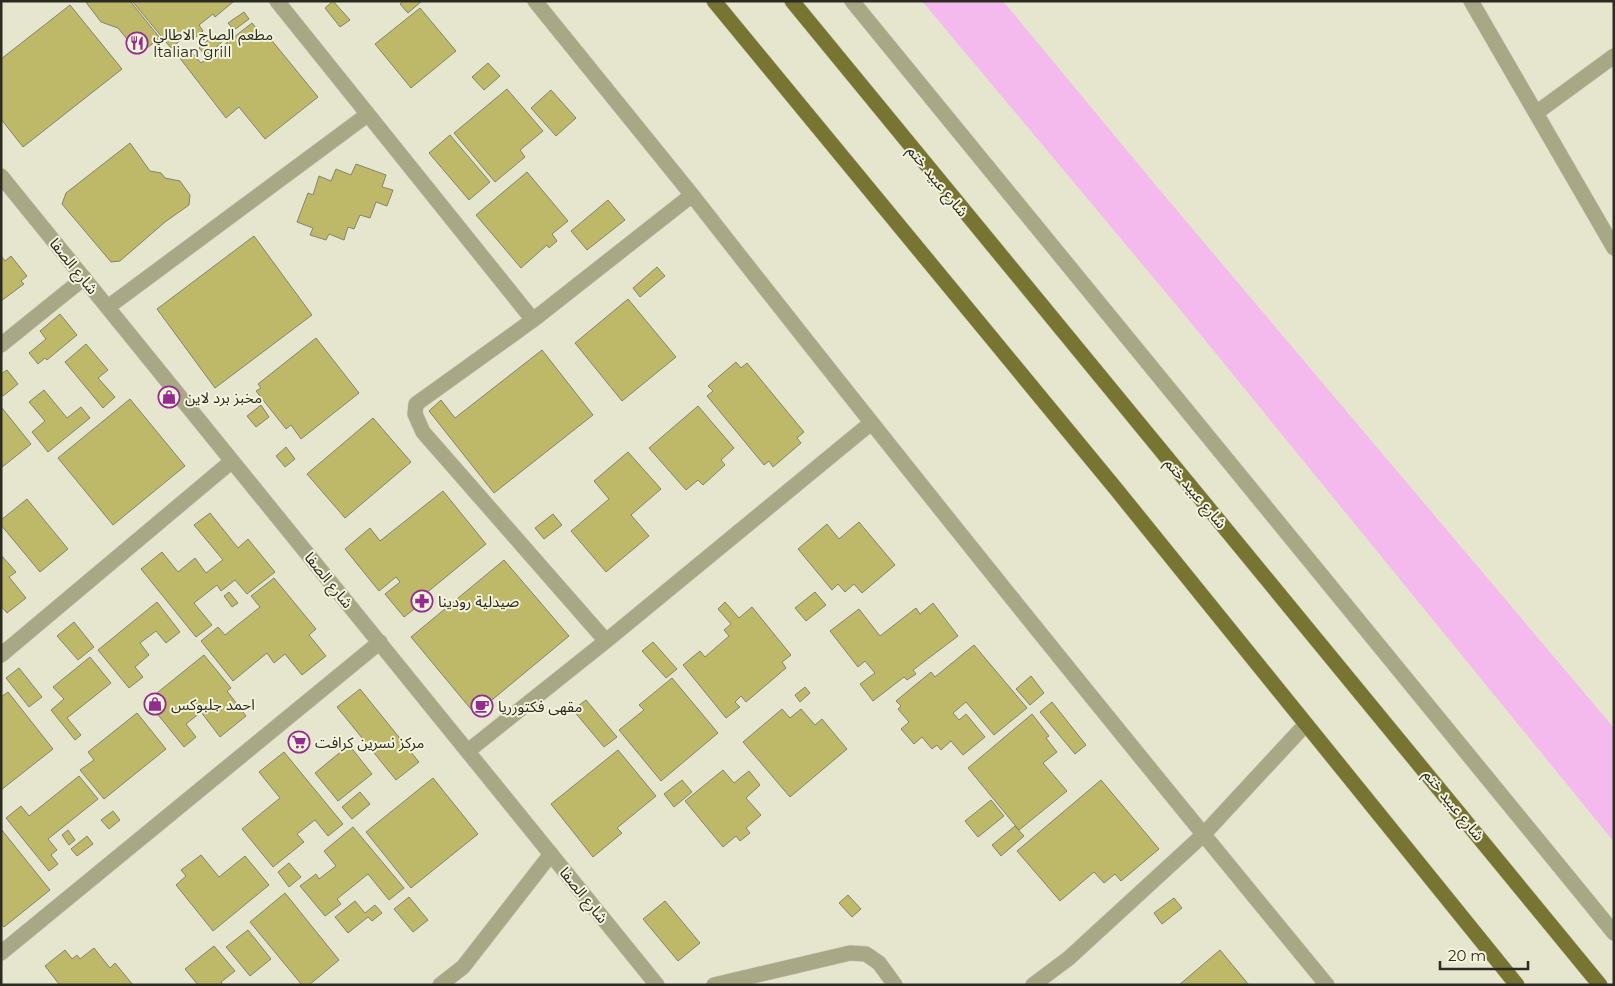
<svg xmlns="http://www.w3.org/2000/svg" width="1615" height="986" font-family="Montserrat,'Noto Sans Arabic',sans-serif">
<rect width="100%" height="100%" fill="#e6e6cf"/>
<path fill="#f4b9ed" d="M922,1H1003L1158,188L1614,728V842L1178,307Z"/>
<path fill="#bdb968" stroke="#84836f" d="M85,1H130L160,38L139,54L118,28L101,22Z
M132,1H233V2L215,17L213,14L199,25L203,31L191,41L187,35L171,48Z
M333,1L350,20L340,27L325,8Z
M403,1H422L408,13L400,4Z
M70,5L122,69L23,147L1,119V59Z
M420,8L456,51L411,88L375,44Z
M244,12L249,19L234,30L228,23Z
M252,23L265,39L269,37L318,97L265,139L239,107L226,118L179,57L189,49L201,63Z
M215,34L222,42L206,56L199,48Z
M488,63L500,76L484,90L472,77Z
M507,89L543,131L520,150L525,157L495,182L454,133Z
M551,90L576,118L556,136L531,108Z
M450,135L490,182L469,200L429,153Z
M130,143L150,171L161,173L165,178L180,181L190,195L189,205L165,222L120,261L111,262L62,204L66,193Z
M356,164L386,175L382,187L393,190L387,206L376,202L370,218L360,215L354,229L348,227L344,240L329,234L326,240L310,235L313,228L297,222L308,193L313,195L319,176L331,181L336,169L351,175Z
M527,172L568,221L552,234L557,241L549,248L547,245L521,268L476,215Z
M608,200L625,220L587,250L571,231Z
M254,236L312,315L215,388L157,309Z
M1,256L5,261L11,256L27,276L21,281L24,284L1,301Z
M657,267L665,276L640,297L633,288Z
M628,299L676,357L622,401L575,343Z
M60,314L77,335L47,360L45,358L38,364L29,353L46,339L40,331Z
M316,338L359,393L301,439L291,425L286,429L256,391L261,388L258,384Z
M86,344L108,370L98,378L115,397L103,408L65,362Z
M542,350L593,415L494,493L429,411L441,400L455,418Z
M736,362L741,368L747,363L804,432L797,438L801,443L773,467L769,461L764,465L707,396L713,391L708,386Z
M7,370L18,384L3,396L1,394V374Z
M44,390L67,418L81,407L90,418L48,452L32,432L45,421L29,402Z
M130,399L185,466L113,525L58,458Z
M261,405L269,417L256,427L247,416Z
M698,406L734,448L721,460L725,465L703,485L698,480L686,490L649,448Z
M2,408L31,444L1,468V409Z
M373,418L411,462L345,518L307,474Z
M286,447L295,459L285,467L276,456Z
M628,452L661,489L631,515L649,536L606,572L571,531L609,499L594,481Z
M443,491L486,544L419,599L422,603L404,617L385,594L400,582L396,577L379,591L345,549L370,528L380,541Z
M27,499L68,549L40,572L1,525V520Z
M210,513L238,548L248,539L275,572L247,594L235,580L221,591L217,585L194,603L212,625L196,637L141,569L162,552L178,572L195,558L206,573L220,562L223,560L194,525Z
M553,514L562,525L544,539L535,528Z
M859,522L895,565L862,593L854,584L845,592L838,584L832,590L798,549L827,524L839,539Z
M1,555L16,572L9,577L26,598L7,613L1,606Z
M504,560L569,636L475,714L411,637Z
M274,578L316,629L309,635L326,656L302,675L285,654L274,663L267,653L233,681L201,641L218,627L225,635L260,607L251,596Z
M229,592L238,603L232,607L224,596Z
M815,592L826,605L806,621L795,608Z
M157,602L180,632L166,643L156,631L140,643L149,655L135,667L143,677L129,688L98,650Z
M725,602L739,618L752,607L791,655L782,662L786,668L746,702L741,696L735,702L740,707L726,718L683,665L700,651L705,657L729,636L724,630L731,624L718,609Z
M933,603L958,636L913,670L916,674L907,680L904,677L873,701L860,684L875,673L865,661L858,667L830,631L859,609L880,636L916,608L920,614Z
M74,622L94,647L78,660L57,636Z
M653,642L677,669L666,678L642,651Z
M974,645L1027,708L994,735L966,702L953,713L959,720L966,714L985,737L963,755L951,741L941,750L937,745L932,749L922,737L914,744L901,729L909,722L898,709L901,706L896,701L931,672L935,677Z
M204,655L231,688L227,691L246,716L220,737L201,712L186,724L196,737L184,747L147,701Z
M90,657L111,683L67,718L81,735L75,740L51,710L64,699L53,687Z
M19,668L42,697L29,707L6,678Z
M1031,676L1044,693L1030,705L1016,689Z
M672,678L718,733L661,781L619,730L644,710L639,705Z
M805,687L810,693L800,702L795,695Z
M360,689L419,762L396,780L337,707Z
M8,692L53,749L1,790V697Z
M586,700L617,737L604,747L573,710Z
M1052,702L1086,745L1075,754L1040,712Z
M782,709L790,718L801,709L815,725L822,719L847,749L790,797L743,742Z
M137,713L166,749L104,799L80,770L94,760L88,752Z
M1032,714L1049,736L1046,738L1057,752L1043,763L1067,791L1019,830L968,768Z
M349,745L372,774L338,801L315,773Z
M618,750L656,796L617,828L622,833L593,857L551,804Z
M284,752L343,824L328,836L315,820L297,834L304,842L273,867L242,829L280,798L259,772Z
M723,770L734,783L749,771L760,785L746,798L761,815L746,828L750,833L740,841L736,836L723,847L685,801Z
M79,776L98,799L48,839L57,850L51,855L58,864L49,871L6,818L21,806L29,816Z
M433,778L478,834L411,888L366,832Z
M682,780L692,792L674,807L664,794Z
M1101,780L1159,849L1121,881L1115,874L1104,883L1094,872L1060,901L1017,851Z
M360,792L370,804L352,819L342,807Z
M991,800L1004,816L978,837L965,821Z
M113,811L120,820L109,829L101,820Z
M1015,826L1024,836L1001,856L992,845Z
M353,827L404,888L389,900L368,874L337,899L341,904L325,916L300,886L316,874L319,879L336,866L324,851Z
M1,829L50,890L4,927L1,924Z
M68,830L75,840L69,845L62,835Z
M87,836L93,844L77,856L71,849Z
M201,855L219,877L245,856L269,885L213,931L176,885L186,876L181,870Z
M289,863L301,877L289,887L278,872Z
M285,893L339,960L309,985H302L250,922Z
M848,895L861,909L852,917L839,903Z
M409,897L428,920L413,932L394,909Z
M1174,898L1182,908L1162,924L1154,913Z
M355,901L365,913L375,905L382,913L372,921L368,917L348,933L335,917Z
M665,901L700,943L678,961L643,919Z
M248,930L271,959L250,976L226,947Z
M214,946L235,971L221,982L223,985H198L185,969Z
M94,948L110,968L115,963L133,985H57L59,984L45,966L65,950L72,959L77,955L80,959Z
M1220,950L1249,985H1179Z"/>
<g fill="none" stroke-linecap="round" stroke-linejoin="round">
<g stroke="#c4c4b0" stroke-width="16">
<path id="service" d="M1471,1L1614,248
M1536,113L1614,56"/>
</g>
<g stroke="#c4c4b0" stroke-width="16">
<path id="minor" d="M277,1L533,320
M535,1L692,195L533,320L416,404L415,414L423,432L606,641
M692,195C900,461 1112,724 1327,985
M108,307L367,115
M1,345L84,278
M1,655L232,461
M468,751L606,641L871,423
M1,953L380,642
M440,985L463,967L551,854
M714,985L850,953L866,954L879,963L895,985
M1033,985L1069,958L1203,835L1305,725"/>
</g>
<g stroke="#c4c4b0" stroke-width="16">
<path id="tertiary" d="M852,1L1614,933
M1,176L657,985"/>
</g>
<g stroke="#c4c4b0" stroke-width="16">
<path id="primary" d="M714,1L1116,489L1517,985
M792,1C1059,331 1332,656 1600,985"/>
</g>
<use href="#service" stroke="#a9a886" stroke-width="15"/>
<use href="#minor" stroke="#a9a886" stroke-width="15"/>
<use href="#tertiary" stroke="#a9a886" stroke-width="15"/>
<use href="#primary" stroke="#787432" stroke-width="15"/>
</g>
<defs>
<g id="restaurant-ring" transform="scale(1.125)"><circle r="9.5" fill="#f4f3dc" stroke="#952b8e" stroke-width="1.5"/><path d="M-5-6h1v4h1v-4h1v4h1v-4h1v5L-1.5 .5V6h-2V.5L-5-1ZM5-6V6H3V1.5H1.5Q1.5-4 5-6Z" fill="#952b8e"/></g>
<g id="shop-ring" transform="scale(1.125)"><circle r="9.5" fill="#f4f3dc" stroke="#952b8e" stroke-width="1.5"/><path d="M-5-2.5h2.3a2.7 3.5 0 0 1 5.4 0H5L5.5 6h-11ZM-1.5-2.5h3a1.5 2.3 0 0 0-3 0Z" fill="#952b8e"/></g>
<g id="pharmacy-ring" transform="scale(1.125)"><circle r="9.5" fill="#f4f3dc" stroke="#952b8e" stroke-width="1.5"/><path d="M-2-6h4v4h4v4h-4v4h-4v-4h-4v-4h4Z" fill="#952b8e"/></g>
<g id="cafe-ring" transform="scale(1.125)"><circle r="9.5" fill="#f4f3dc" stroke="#952b8e" stroke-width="1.5"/><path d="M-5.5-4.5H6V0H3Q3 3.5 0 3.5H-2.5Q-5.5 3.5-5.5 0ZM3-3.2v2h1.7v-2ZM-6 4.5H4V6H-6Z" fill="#952b8e"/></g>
<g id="supermarket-ring" transform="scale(1.125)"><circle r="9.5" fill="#f4f3dc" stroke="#952b8e" stroke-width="1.5"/><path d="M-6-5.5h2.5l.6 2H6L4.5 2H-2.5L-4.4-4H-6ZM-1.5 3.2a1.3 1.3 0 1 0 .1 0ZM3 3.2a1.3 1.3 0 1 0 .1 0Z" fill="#952b8e"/></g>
</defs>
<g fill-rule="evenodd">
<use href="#restaurant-ring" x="137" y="43"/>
<use href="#shop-ring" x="169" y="397"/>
<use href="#pharmacy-ring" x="422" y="601"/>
<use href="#shop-ring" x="155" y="704"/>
<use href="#cafe-ring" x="482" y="706"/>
<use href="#supermarket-ring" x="299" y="742"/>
</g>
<g text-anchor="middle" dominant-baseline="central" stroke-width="4" stroke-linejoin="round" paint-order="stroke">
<g font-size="15" fill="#2b2b22" stroke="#f4f3dc" text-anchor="start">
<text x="153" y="34">مطعم الصاج الاطالي<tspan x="153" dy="17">Italian grill</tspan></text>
<text x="185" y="397">مخبز برد لاين</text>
<text x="438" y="601">صيدلية رودينا</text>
<text x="171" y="704">احمد جلبوكس</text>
<text x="498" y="706">مقهى فكتورريا</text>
<text x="315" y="742">مركز نسرين كرافت</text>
</g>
<g font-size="15" fill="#2b2b22" stroke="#f4f3dc">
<text transform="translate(938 181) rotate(51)">شارع عبيد ختم</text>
<text transform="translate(74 266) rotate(51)">شارع الصفا</text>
<text transform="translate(1196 493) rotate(50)">شارع عبيد ختم</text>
<text transform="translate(329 580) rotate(51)">شارع الصفا</text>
<text transform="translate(1454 805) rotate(51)">شارع عبيد ختم</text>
<text transform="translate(584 895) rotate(51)">شارع الصفا</text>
</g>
</g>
<rect width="1615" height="986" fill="none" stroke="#2b2b22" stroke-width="5"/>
<path d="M1440 961v8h88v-8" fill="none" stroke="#2b2b22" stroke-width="2.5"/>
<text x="1448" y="961" font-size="15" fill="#2b2b22" stroke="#f4f3dc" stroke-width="4" paint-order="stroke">20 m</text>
</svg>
